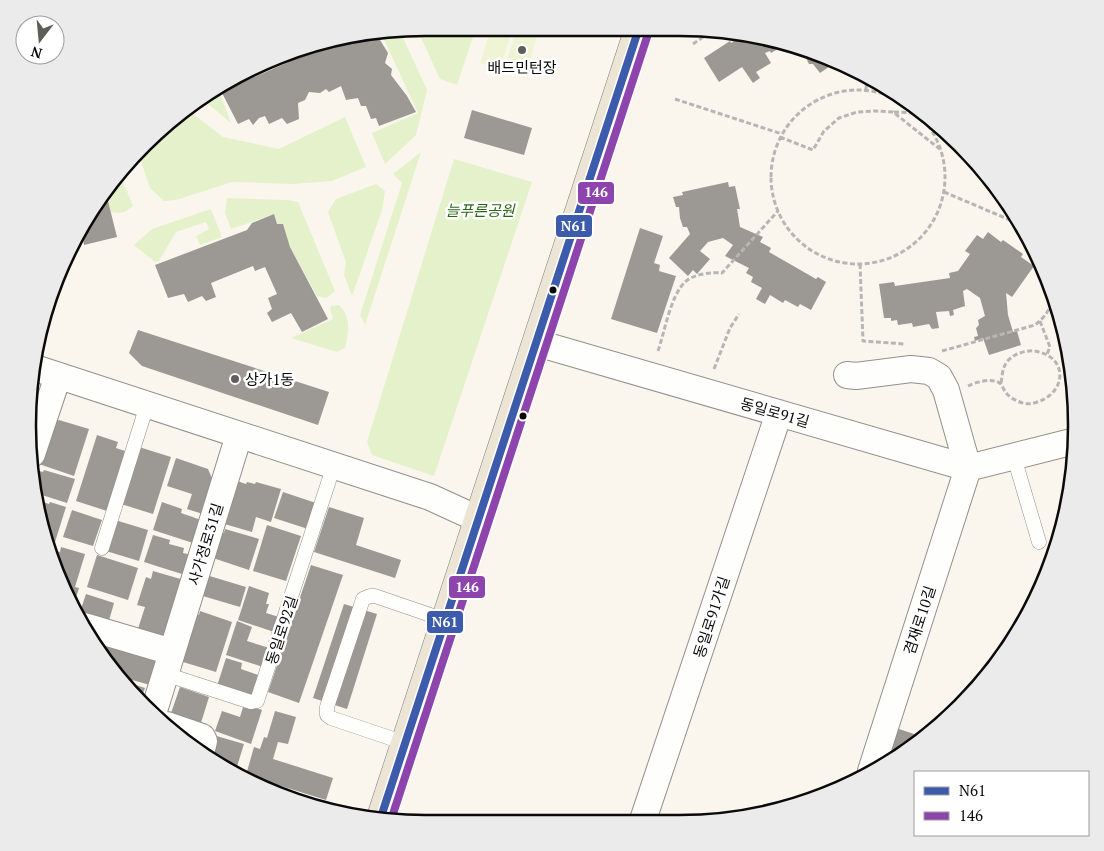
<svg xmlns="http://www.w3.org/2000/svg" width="1104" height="851" font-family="'PT Serif','Noto Sans KR',serif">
<rect width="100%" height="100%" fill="#faf6ed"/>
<path fill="#e4f1ca" d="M426,28H476L457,85L440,79L417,29Z
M400,31L427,90L416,135L385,164L372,133L418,113L382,35L379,34Z
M218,88L231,123L207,103L205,97Z
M188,110L223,137L279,149L345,117L366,167L332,181L293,184L232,182L176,200L164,201L150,188L138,152L144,144Z
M421,152L365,325L360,315L402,183L393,174Z
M454,159L532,182L434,476L372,455L367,442Z
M120,175L133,206C125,213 121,214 111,212L106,193Z
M376,184L385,191L382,210L352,296L344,275L346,262L328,212L336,199Z
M227,198L288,200L298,202L335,291L326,298L317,296L290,247L283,224H277L274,214L231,229L225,213Z
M211,209L222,237L200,245L196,236L209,229L206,222L176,232L159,261L155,262L134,245L152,229Z
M339,305C352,317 348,333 345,348L337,352L291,338L333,319L330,308L331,306Z"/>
<path fill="#eef4d4" d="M491,28H513L500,69L480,63Z
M517,28L539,29L525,77L504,70Z"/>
<path fill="#9c9894" d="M377,35L388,53L385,63L392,69L391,75L407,96L416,112L379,126L376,118L371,119L366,106H361L358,98L346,100L341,86L329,92L326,89L320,93L309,92L305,100L298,103L299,119L287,124L282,118L269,124L265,116L259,118L253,125L249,119L238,124L220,89H227L341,39Z
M743,35L782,41L792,45L787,47L783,44L775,46L776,50L771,53L770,51L765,53L771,63L756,72L760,78L753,83L742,67L719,82L704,58L730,41L731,43Z
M801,48L836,62L820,73L813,64H809Z
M472,110L532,128L524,155L464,138Z
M728,182L729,187L735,186L740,209H737L740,227L763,237L760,242L771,248L769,252L816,279L818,277L826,282L811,310L800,304L798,307L785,300L783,303L770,295L765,304L756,299L762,288L751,282L753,277L746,273L749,268L725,256L733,245L723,238L708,242L700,251L710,259L697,274L693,270L688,276L669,258L690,234L687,227H683L680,218L679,207H676L673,197L683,195L682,192Z
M106,193L117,237L84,245L81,227Z
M274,214L277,224H283L290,247L328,319L302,332L291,313L272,322L267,313L272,309L268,298L277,294L265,267L255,271L253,266L211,283L216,297L206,301L202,296L188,302L184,294L168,298L155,265L247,230L252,223Z
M640,228L663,236L654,263L660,265L659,271L676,276L657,333L611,319Z
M988,232L1001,242L1003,240L1023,254L1021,257L1034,266L1012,297L1006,293L1008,315L1013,332L1017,331L1021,345L989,355L983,338L975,341L974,337L978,336L976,328L979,325L978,320L985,316L980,298L967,289L963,291L965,306L953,310L954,315L950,316L949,311L936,312L939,328L932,329L929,324L913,327L912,323L898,325L897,320L891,321V318H884L879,284L894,282L895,286L950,278L949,273L958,271L970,254L965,251L977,235L983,239Z
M138,330L329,392L318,425L142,366L129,353Z
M59,420L89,429L74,476L36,463L48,427Z
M97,435L118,442L116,448L125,451L107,511L76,501Z
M139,447L171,457L153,514L121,504Z
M176,458L208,469L215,485L206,515L187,509L192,494L167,486Z
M35,470L43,472L44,470L75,479L67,503L39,494Z
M234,480L246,484L247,482L255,484L256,482L281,489L271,522L256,517L252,532L221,523Z
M283,492L316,503L308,529L274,518Z
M40,501L49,504L50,502L66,507L55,542L46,539Z
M162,502L182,509L181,513L204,521L196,544L153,530Z
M329,507L364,518L356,545L401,560L395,578L314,552Z
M72,510L102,520L93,546L63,537Z
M115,520L148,530L139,561L106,551Z
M267,525L301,536L286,581L253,571Z
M225,529L259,539L249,570L210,557L221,532L224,533Z
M153,535L170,540L169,544L184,548L183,553L192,555L185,575L144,562Z
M61,547L85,554L75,587L79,588L74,604L49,553L48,548L60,552Z
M97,555L138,568L128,600L87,587Z
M311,565L343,575L299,703L268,692Z
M153,571L184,580L165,643L136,635L145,607L137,605L146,577L151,579Z
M203,574L246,587L240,607L196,594Z
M249,586L269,593L266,604H269L266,613L279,617L274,632L238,620Z
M86,594L114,603L108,624L79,615Z
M344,604L377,614L347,709L313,698Z
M200,611L232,622L216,672L183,662L184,658L178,656L192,613L199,615Z
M237,621L252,627L247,641L269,648L263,667L226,655Z
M109,640L159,656L150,685L118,676L103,657Z
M226,658L242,663L241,669L261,676L254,698L217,686Z
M123,681L145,688L140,702Z
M180,687L209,697L200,726L170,716Z
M244,704L262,710L251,744L215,731L222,711L240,717Z
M275,711L296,717L288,744L278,742L273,759L333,778L326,800L246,775L254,747L260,749L264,737L267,738Z
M893,727L923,737L899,757L881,766Z
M213,735L244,744L235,773L206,758Z
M250,778L275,786L273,793L250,781Z"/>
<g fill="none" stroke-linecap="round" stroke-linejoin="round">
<g stroke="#92908c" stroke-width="15">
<path id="lane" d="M1014,457L1039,542
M102,548L147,405
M165,674L251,702L257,701L334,465
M405,743L331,718L327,715V707L363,599L370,596H375L445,620"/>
</g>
<g stroke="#92908c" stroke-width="28">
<path id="street" d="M537,343L968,468L1075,441
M35,368L430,497L478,519
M847,375L856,376L911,369L929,371L939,377L946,390L968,468L871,771
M32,454L58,376
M84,626L172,652
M153,714L239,435
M167,725L202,737L204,741L201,753
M643,820L779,413"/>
</g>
<g stroke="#7f7e7a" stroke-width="29">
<path id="primary" d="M380,820L639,28"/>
</g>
<path stroke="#b7b6b5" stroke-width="3" stroke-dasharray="5 2.5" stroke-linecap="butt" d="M693,44L713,30
M771 177a87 87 0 1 1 174 0a87 87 0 1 1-174 0Z
M866,90L867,76
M675,99L782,134
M894,112L915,113
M780,137L813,150L824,131L839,118L857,112L875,111L893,112L941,150
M944,192L1010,220H1018
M860,264L863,341L905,344
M1040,321L1050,347L1047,354
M658,351C665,331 670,297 685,282C693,274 712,272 722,273L778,211
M942,351L1035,325C1045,317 1051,309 1053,296
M714,369L730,328L739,314
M968,386C976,382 993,377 1001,384C1003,387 1004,391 1007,394C1013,400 1025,406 1034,403C1067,395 1070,356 1034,351C1024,350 1010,355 1005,365C1002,371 1002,378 1001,384"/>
<use href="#lane" stroke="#fefefc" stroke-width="14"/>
<use href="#street" stroke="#fefefc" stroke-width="26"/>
<use href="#primary" stroke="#ece5d6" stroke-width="28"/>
<g stroke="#fff" stroke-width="11">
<path id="bus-1" d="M380,820L639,28"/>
</g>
<g stroke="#fff" stroke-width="11">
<path id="bus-2" d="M391,820L649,31"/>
</g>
<use href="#bus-1" stroke="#3d5bab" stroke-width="8"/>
<use href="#bus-2" stroke="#8e44ad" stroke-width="8"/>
</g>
<g fill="#5e5d59" stroke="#fff" stroke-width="2">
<circle cx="522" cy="50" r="5"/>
<circle cx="235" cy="379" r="5"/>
</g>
<g fill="#0a0a0a" stroke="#fff" stroke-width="2">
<circle cx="553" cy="290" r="4.5"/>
<circle cx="523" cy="416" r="4.5"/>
</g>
<g text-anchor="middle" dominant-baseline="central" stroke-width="5" stroke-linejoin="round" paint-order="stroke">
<g font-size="15" fill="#0a0a0a" stroke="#fff">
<text x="522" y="67">배드민턴장</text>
<text x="245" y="379" text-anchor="start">상가1동</text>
</g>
<g font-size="15" font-style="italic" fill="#2a6715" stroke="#fff">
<text x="480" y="210">늘푸른공원</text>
</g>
<g font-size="15" fill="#0a0a0a" stroke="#fff">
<text transform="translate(775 412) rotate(16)">동일로91길</text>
<text transform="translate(205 544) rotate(-73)">사가정로31길</text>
<text transform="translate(711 617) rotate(-72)">동일로91가길</text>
<text transform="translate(919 620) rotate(-72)">겸재로10길</text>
<text transform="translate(281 630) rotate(-72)">동일로92길</text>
</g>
</g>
<path d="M0 0H1104V851H0ZM425 36H679A389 389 0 0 1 1068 425V426A389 389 0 0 1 679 815H425A389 389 0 0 1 36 426V425A389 389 0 0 1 425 36Z" fill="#ebebeb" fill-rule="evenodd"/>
<path fill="none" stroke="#0a0a0a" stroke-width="2.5" d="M425 36H679A389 389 0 0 1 1068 425V426A389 389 0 0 1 679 815H425A389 389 0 0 1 36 426V425A389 389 0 0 1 425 36Z"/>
<g stroke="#fff" stroke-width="2">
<rect x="577" y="181" width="38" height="24" rx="5" fill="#8e44ad"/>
<rect x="555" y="214" width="38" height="24" rx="5" fill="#3d5bab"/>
<rect x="448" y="575" width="38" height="24" rx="5" fill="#8e44ad"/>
<rect x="426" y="610" width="38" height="24" rx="5" fill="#3d5bab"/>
</g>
<g font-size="14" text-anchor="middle" font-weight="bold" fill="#fff">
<text x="596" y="197">146</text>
<text x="574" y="231">N61</text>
<text x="467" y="592">146</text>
<text x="445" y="627">N61</text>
</g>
<rect x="914" y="771" width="175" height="65" fill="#ffffff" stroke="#9d9d9d"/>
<rect x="924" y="787" width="25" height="8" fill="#3d5bab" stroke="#9d9d9d"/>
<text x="959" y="796" font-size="15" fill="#0a0a0a">N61</text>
<rect x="924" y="812" width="25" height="8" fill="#8e44ad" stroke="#9d9d9d"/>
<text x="959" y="821" font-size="15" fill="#0a0a0a">146</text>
<g transform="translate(40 40) rotate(196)"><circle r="24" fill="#ffffff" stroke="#9d9d9d"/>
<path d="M0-4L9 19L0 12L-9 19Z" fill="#5e5d59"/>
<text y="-8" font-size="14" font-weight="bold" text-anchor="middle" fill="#0a0a0a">N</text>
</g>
</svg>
